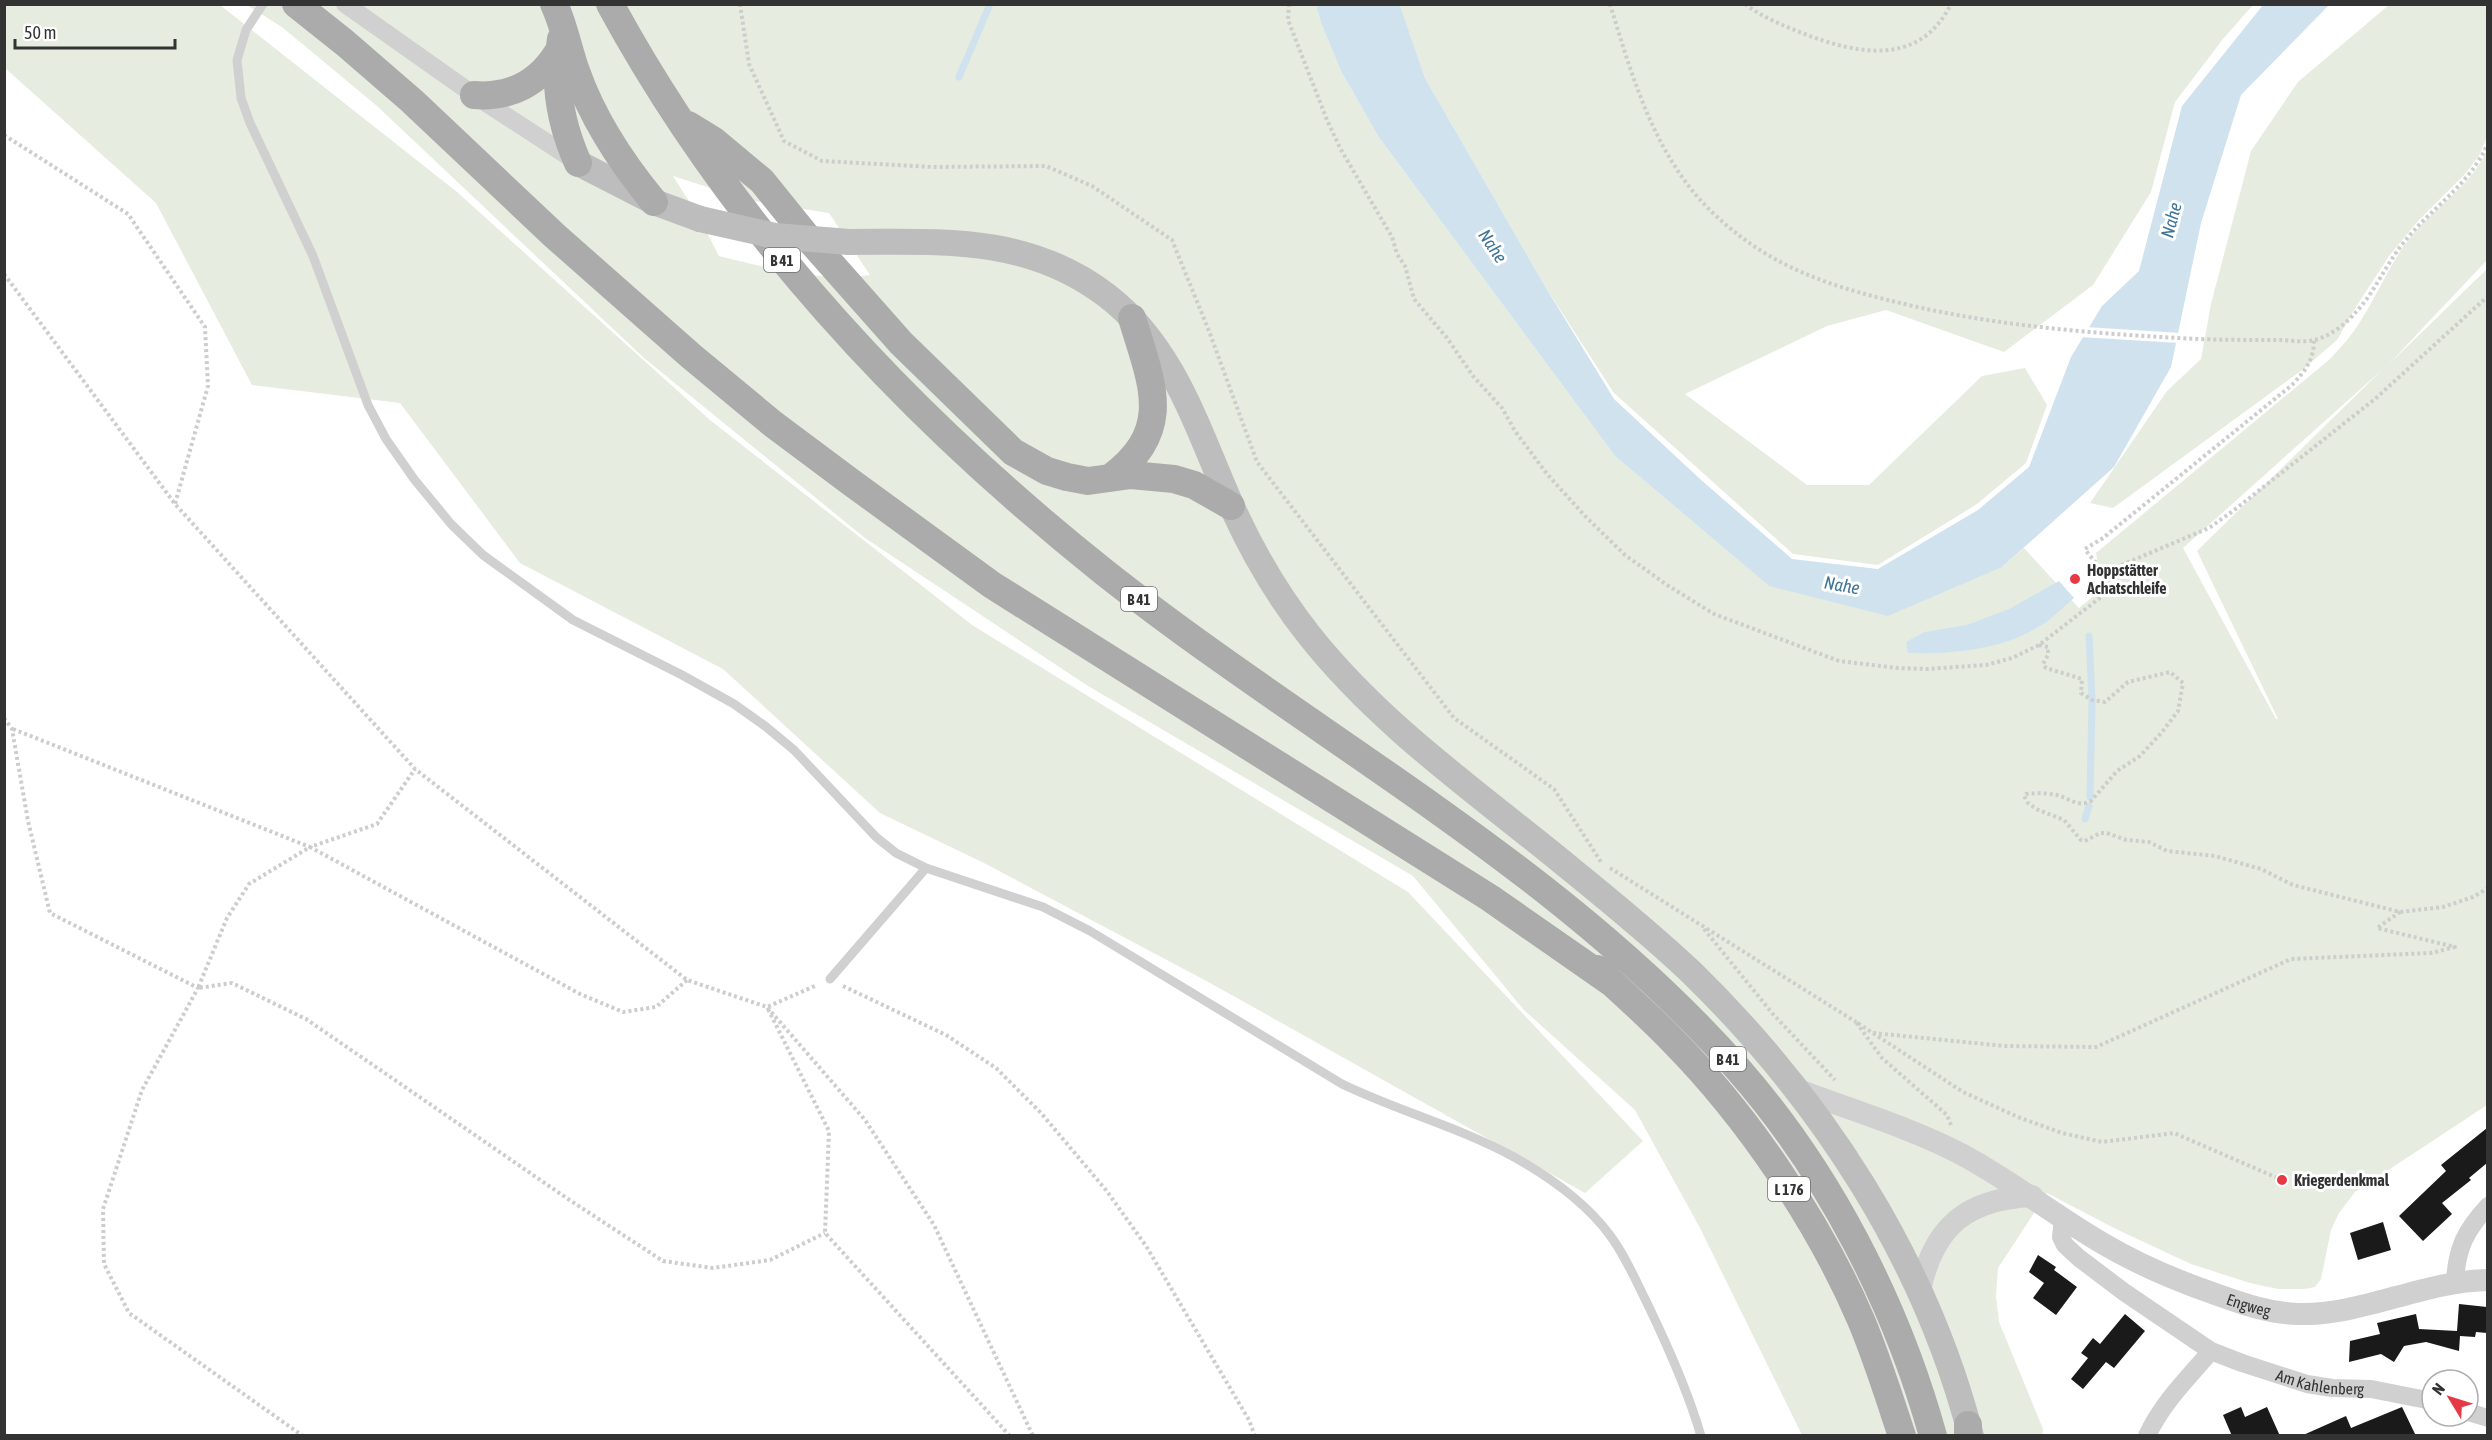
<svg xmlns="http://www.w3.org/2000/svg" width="2492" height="1440" font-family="'Asap Condensed',sans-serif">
<rect width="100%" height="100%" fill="#fff"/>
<path fill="#e6ecdf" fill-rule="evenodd" d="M2390,4L2487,5V137L2479,156L2464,175L2418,221L2389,256L2354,310L2337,340L2302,370L2113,508L2090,503L2167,391L2201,359L2211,304L2251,151L2298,82Z
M5,5H220L457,192L710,420L972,625L1408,892L1643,1141L1585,1193L1212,984L984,863L880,813L723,669L520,563L400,403L252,385L156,203L5,68Z
M247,5H1316L1321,23L1341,71L1378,136L1615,456L1769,586L2002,567L2024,548L2079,608L2102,589L2096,553L2330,359C2338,350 2347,341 2354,331C2376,300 2389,262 2414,233C2439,204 2471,186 2487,150V260L2388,365L2487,269V1105L2355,1192L2339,1213L2331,1230L2321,1279L2315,1287L2304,1289H2278L2250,1283L2191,1264L2116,1229L2047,1193L1998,1268L1996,1296L1999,1322L2043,1429L2042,1435H1802L1700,1228L1635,1110L1524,1010L1413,876L1088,686L865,538L644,358L377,106L282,27ZM673,176L748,200L829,213L870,275C821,282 767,268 719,256L700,219ZM2383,369L2197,551L2278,719H2276L2183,548Z
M1400,5H2253L2223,39L2175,102L2151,192L2093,285L2004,352L1886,310L1827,326L1685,394L1807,485H1869L1982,376L2025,368L2047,405L2026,463L1977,504L1878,565L1793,554L1614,393L1546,288L1425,78Z"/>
<path fill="#cfe2ee" d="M1316,5H1400L1425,78L1546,288L1614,399L1700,479L1792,559L1878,569L1978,510L2029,467L2071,357L2102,306L2139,271L2182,106L2263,5H2329L2241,95L2201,223L2171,367L2114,467L2002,567L1888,616L1769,586L1615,456L1378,136L1341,71L1321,23Z
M2059,581L2074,598C2062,608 2051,620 2038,627C2001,650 1950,654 1908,653L1906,642L1925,632L1967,625L2009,609Z"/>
<path fill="#fff" d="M2086,327L2181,333L2179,343L2079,337Z"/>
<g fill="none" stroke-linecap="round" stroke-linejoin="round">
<path stroke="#cfe2ee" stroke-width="7" d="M959,77L990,4
M2089,636L2092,700L2090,797
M2085,819L2089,806"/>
</g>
<path fill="#1a1a1a" d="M2487,1128V1163L2469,1178L2471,1180L2442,1203L2452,1214L2423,1241L2399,1216L2446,1171L2441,1165Z
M2383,1222L2391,1250L2358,1260L2350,1233Z
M2038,1255L2056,1267L2054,1270L2077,1287L2056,1315L2033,1298L2044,1283L2029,1272Z
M2459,1304L2487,1307V1333L2476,1332L2475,1337L2460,1336L2459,1351L2426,1342L2404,1346L2394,1362L2381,1354L2349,1362L2350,1341L2380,1334L2377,1323L2416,1314L2419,1329L2457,1331Z
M2125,1314L2145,1331L2114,1368L2106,1362L2083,1389L2071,1379L2088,1358L2081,1353L2093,1338L2100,1344Z
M2241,1407L2245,1417L2267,1407L2280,1436H2232L2223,1415Z
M2402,1407L2416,1436H2301L2346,1416L2351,1428Z"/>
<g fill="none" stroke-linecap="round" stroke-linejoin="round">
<path stroke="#cdcdcd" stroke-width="4" stroke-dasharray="3 3" stroke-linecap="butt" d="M740,4L749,64L784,141L822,161L933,167L1046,166L1092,186L1172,240L1209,331L1257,462L1454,718L1554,789L1601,862
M1289,4L1288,20L1327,120L1340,148L1392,237L1397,254L1405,266L1414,299L1447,338L1473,376L1502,408L1515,431L1547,474L1585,516L1625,555L1667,585L1714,614L1839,661L1897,668L1927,669L1986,665L2012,658L2039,645L2101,597C2115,572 2098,569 2085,549L2103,538L2292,385C2305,371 2314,360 2314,340
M1610,4C1633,80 1656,160 1715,215C1775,271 1836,288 1913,306C2001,326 2089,333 2178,338C2212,340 2246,340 2280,340C2290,340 2304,343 2314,340C2329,337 2346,324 2356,312C2375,292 2386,264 2404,242C2431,208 2470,185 2488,143
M1745,4C1762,17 1782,25 1802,33C1856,54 1919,68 1951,4
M4,135L128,214L205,327L208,386L175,504
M4,274L175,504L415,769L687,980L767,1007L817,985
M2105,572L2209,528L2233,511L2375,399L2488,296
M2039,645L2048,647V655L2043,664L2046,668L2082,679L2081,693L2092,700L2105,702L2128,682L2170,672L2183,683L2178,711L2162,732L2140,756L2117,771L2091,801C2078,808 2069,798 2057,795C2047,793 2036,793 2026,794L2024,796L2028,803L2036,809L2064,820L2081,840L2085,841L2100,833H2107L2126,840L2149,842L2167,851L2215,856L2261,869L2293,885L2400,912L2443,907L2473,897L2488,888
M4,718L12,729L28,821L50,913L198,988L142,1090L103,1209L104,1264L129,1313L303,1436
M13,729L310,847L377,824L415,769
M1610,868L1856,1022
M1704,929L1772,1013L1835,1080
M687,980L656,1007L623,1012L580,994L310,847L249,884L227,918L198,988L232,983L306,1019L568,1199L663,1261L713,1268L770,1260L825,1233
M843,986L946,1035L996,1068L1041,1113L1106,1190L1146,1246L1249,1420L1255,1436
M1873,1033L2005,1046L2096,1047L2291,959L2431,953L2455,947L2377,928L2400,912
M1951,1125L1947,1115L1882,1058L1856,1022L1963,1092L2018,1117L2062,1133L2102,1142L2174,1133L2282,1180
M1010,1436L825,1233L829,1131L767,1007L865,1120L934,1225L1033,1436"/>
<path stroke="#d0d0d0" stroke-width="9" d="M263,4L246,30L237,60L241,98L250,123L313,256L368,405L386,439L414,479L451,524L483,555L573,620L682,675L734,704L765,726L794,750L876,837L896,853L926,868L1043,907L1090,931L1342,1084C1398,1111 1459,1127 1514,1157C1548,1176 1585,1202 1609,1234C1625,1255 1636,1281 1648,1305C1668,1347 1688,1391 1701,1436
M830,979L926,868"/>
<g stroke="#d0d0d0" stroke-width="18">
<path d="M345,4L474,95L577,162"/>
<path id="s1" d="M2063,1219L2061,1237L2065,1245L2079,1258L2124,1292L2211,1351L2242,1363L2307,1384L2332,1388L2371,1389L2432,1401"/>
<path d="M2455,1281C2457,1248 2465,1231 2488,1206"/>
<path d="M2468,1412L2488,1418"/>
<path d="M2147,1436C2162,1403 2188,1378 2211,1351"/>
</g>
<g stroke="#d0d0d0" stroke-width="22">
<path id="s2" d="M1796,1089C1848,1109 1912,1128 1961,1154C2010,1180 2054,1215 2102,1243C2139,1265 2177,1281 2218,1295C2243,1304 2269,1313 2297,1314C2362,1316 2422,1281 2488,1280"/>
<path d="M1920,1290C1934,1226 1967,1199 2032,1196"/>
</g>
<path stroke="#bdbdbd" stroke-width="26" d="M578,163L654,202L700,219
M849,242C942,242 1027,235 1106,295C1175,347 1199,434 1233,509C1253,553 1278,596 1309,635C1381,726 1477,792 1567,866C1609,900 1652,935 1692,973C1822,1100 1925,1258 1971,1436"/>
<path stroke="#ababab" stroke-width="28" d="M296,4L345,43L412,101L555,236L691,356L773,424L852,483L992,585L1490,898L1612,983
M554,4C564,25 568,49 576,71C593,120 621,162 654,202
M610,4C731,227 907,415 1104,572C1314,738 1559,866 1738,1069C1829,1173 1896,1303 1933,1436
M561,39C553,82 560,123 578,163
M474,95C510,98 539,83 558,52
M688,125L714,141L762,181L808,238L901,343L1013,452L1047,471L1067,477L1088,481L1131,475L1174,479L1194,485L1231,506
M1110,478C1176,430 1151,382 1132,318
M1597,969C1623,993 1649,1016 1673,1041C1748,1117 1819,1222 1861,1320C1877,1358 1889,1397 1902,1436
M1968,1436V1425"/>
<path stroke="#bdbdbd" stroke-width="26" d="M700,219L775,236L849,242"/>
</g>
<g fill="#e63946" stroke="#fff" stroke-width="2">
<circle cx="2075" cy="579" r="6"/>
<circle cx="2282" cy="1180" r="6"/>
</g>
<g text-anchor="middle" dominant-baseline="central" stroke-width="6" stroke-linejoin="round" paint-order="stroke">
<g fill="#fff" stroke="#707070" stroke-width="1.5">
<rect x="764" y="248" width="36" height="24" rx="4.5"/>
<rect x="1121" y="587" width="36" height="24" rx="4.5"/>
<rect x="1710" y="1047" width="36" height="24" rx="4.5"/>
<rect x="1768" y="1177" width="42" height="24" rx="4.5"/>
</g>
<g font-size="15" font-weight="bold" fill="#333">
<text x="782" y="260">B 41</text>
<text x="1139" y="599">B 41</text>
<text x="1728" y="1059">B 41</text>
<text x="1789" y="1189">L 176</text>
</g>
<g font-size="16" font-weight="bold" fill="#333" stroke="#fff" text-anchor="start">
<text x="2087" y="570">Hoppstätter<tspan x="2087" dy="18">Achatschleife</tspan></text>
<text x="2294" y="1180">Kriegerdenkmal</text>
</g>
<g font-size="16" fill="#333" stroke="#fff">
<text stroke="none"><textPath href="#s2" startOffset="504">Engweg</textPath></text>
<text stroke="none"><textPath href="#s1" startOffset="322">Am Kahlenberg</textPath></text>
</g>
<g font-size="18" font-style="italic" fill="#3f7597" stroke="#fff">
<text transform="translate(2171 220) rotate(-75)">Nahe</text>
<text transform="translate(1493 246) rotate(56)">Nahe</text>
<text transform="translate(1842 585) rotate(10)">Nahe</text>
</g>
</g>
<rect width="2492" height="1440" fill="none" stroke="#333333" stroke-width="12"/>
<g transform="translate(2450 1398) rotate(308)"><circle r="28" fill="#ffffff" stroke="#adadad" stroke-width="1.5"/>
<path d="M0-4.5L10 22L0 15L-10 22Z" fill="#e63946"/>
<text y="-9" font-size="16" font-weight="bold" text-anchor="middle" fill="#333333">N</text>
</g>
<path d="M15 39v9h160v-9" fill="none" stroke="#333333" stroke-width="3"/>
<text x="24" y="39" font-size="18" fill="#333333" stroke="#ffffff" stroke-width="4.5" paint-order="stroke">50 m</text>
</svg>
